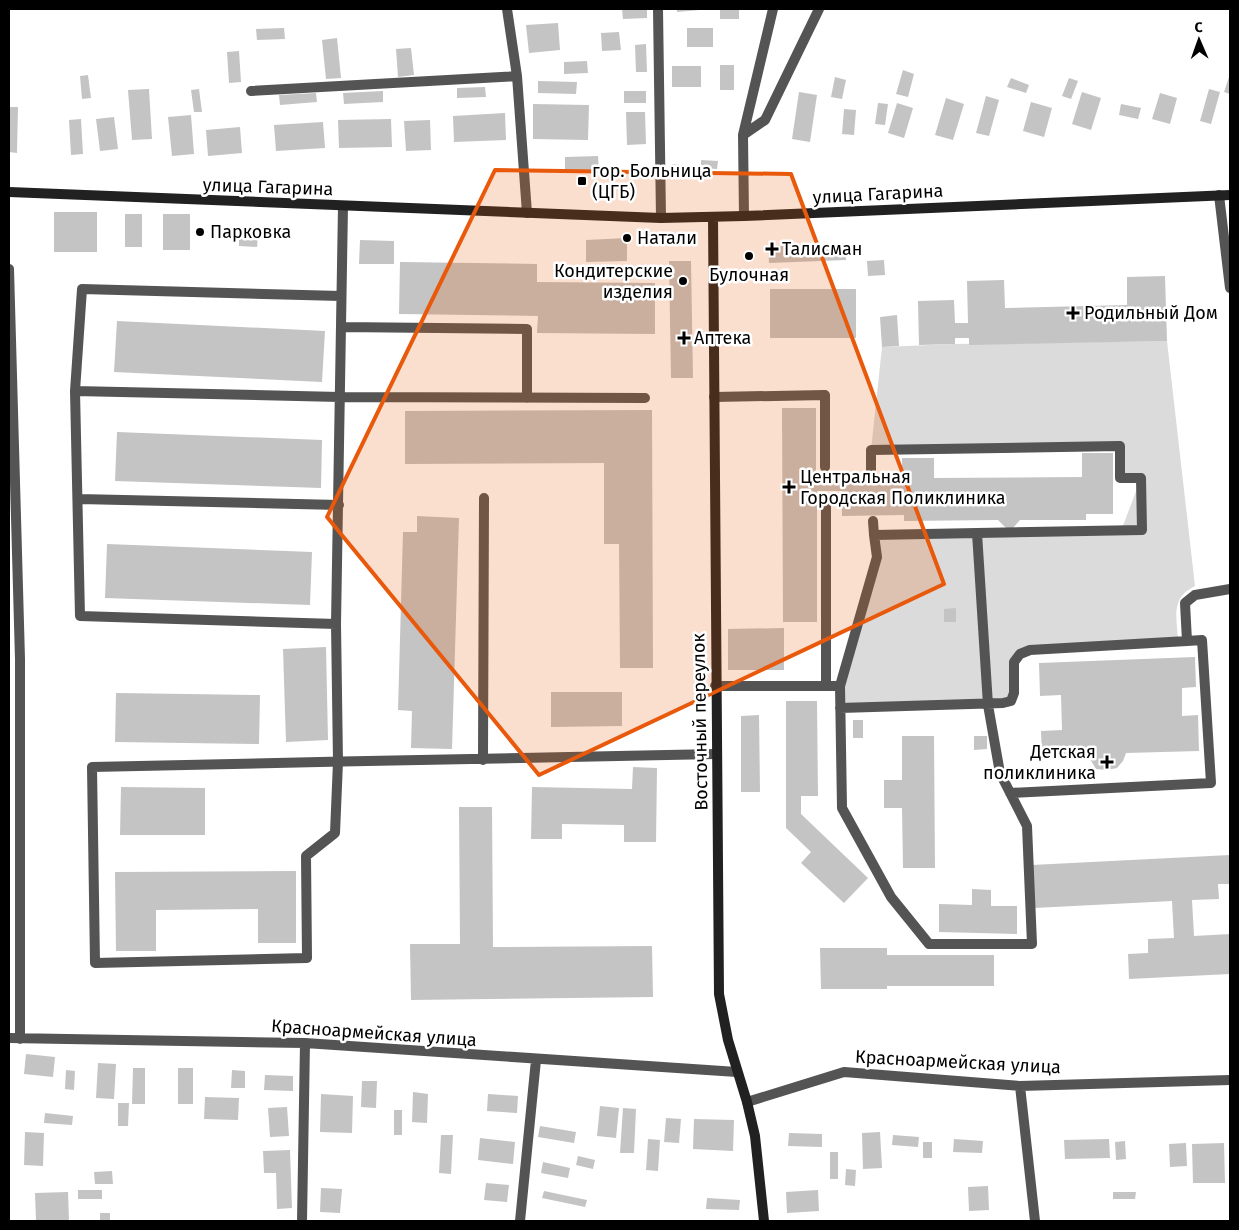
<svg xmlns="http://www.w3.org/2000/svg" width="1239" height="1230" font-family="'Fira Sans',sans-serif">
<rect width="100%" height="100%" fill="#fff"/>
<path fill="#dbdbdb" d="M1167,341L1195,586C1170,598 1177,618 1178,641L1020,654L1011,701L840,708V686L877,557L874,535L1121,531L1141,478H1120V446L871,450L882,347L955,344Z"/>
<path fill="#c4c4c4" d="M622,9H647V18L623,19Z
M677,9H700V10L677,12Z
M720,9H739V19H720Z
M558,23L560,50L529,53L526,25Z
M284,28L285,39L257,40L256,29Z
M687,28H713V47H687Z
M619,32L621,50L602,51L601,33Z
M337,38L341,78L326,79L322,40Z
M646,44L647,72H636L635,45Z
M411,48L414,75L398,77L396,49Z
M239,51L241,82L229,83L227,52Z
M587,61L588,73L564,74V62Z
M720,65H734V90H720Z
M672,66H701V87H672Z
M903,70L914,74L908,97L896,94Z
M88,75L91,98L82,99L80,76Z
M835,77L846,80L842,99L831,97Z
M1229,77H1230V94L1224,92Z
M1011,78L1029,85L1026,93L1007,87Z
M1069,78L1078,81L1071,99L1062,96Z
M538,81L577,82L576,94L538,93Z
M485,87L486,97L457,98V88Z
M149,89L152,139L132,140L128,90Z
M199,89L202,112H194L191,90Z
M1209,89L1220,92L1211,124L1200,121Z
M383,91V102L344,104L343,93Z
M624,91H646V103H624Z
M799,92L817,95L810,142L792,139Z
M1082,92L1101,98L1091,130L1072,124Z
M316,93L317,102L280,105L279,95Z
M1160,93L1177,98L1170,124L1152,119Z
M986,96L999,100L989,136L976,133Z
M946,98L964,104L953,140L935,135Z
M1031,102L1052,108L1044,137L1023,131Z
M878,103L888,104L885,125L875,124Z
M897,103L913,108L904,138L888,133Z
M533,104L589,105L588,140L533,139Z
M1121,104L1141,108L1138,119L1119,115Z
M9,107H18L17,153L9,152Z
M844,109L856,110L854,135L842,134Z
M626,112H645L646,144L627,145Z
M505,113L506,140L454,142L453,116Z
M191,115L194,154L172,156L168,117Z
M114,117L118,149L100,151L96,119Z
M81,119L83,154L71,155L69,120Z
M391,119L392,147L339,148L338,120Z
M430,120L431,150L406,151L404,121Z
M323,122L325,148L276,151L274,125Z
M240,127L242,153L208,156L206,130Z
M598,156L599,171H565V157Z
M701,160L718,161L717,169L701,168Z
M672,164L688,166L687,176L671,174Z
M54,212H97V252H54Z
M125,214H142V247H125Z
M163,214H190V250H163Z
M239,236H258L257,247L239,246Z
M627,238V261L586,262V240Z
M360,240L394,241V264H359Z
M846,243V260L769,263L768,246Z
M884,260L885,275L868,276L867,261Z
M669,261H691L693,378H671Z
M400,262L537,264V282L655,283V334L537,333L538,316L399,314Z
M1165,276L1167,341L969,345V338H955V344L919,345L918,301L954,300L955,323H968L967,281L1004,280L1005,308L1127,305V277Z
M770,289H856V338H770Z
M897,315L899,346L882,347L880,317Z
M117,321L325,331L322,382L114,372Z
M782,408H816V479L902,478V458H934V478L1082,477V453H1113V514H1086V520H1020L1013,528H1006L998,520L904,521V515L842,516V491H817V622H783Z
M652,410L653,668H620L619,544H604V463L405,464V411Z
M117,432L322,440L321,488L115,481Z
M417,516L459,518L452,749L411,748L412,711L398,710L403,532H417Z
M107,544L312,552L310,605L105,598Z
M956,608V622H944V609Z
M784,628V670H728V629Z
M326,647L328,740L286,742L283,649Z
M1195,657L1196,687L1182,688V716L1198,715L1199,751L1126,753L1123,761L1117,768L1107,770L1096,769L1087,754L1042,756L1041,731L1062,730L1061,695L1040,696L1039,663Z
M551,692H622V726L551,727Z
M116,693L260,695L259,744L115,742Z
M786,701H817L818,796H801V814L868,878L844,903L801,863L811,852L786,828Z
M759,715L760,792H741V716Z
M853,720H863V738H853Z
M902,736H934L935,868H903L902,808H884V780H902Z
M974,736H987V749L974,750Z
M633,767L657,768L656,842H624V825L562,824V839H531L532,787L632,789Z
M121,787L205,788V835H120Z
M459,807H492L493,947L652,946L653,997L411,1000L410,944H460Z
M1230,855V884H1218L1219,899L1192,900L1194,936L1230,934V974L1129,979L1128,954L1148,953V939L1174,938L1172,901L1034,908L1032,865Z
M296,871V943H258V909L156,910V951H116L115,872Z
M972,889L991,890V906H1017V934L939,932V904L972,905Z
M820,948H887V955H994V986H887V989H821Z
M26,1054L55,1057L53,1077L24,1074Z
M98,1063L116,1064L114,1099L96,1098Z
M133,1068H145V1104H132Z
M178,1068H193V1104H178Z
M66,1070L75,1071L74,1090L65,1089Z
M232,1070L245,1071V1088H231Z
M265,1075L293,1076V1091L264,1090Z
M362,1081H377L376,1108L361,1107Z
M413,1092L428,1094L427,1123L412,1122Z
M321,1094L353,1096L352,1133L320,1132Z
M488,1094L518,1096L517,1113L487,1111Z
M205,1097L239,1098L238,1120L204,1119Z
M118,1103H129L128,1126H118Z
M600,1106L619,1108L616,1138L597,1136Z
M287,1107L289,1136L270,1137L268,1108Z
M623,1108L636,1109L634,1153H620Z
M394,1110H402V1135H394Z
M45,1113L73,1116L72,1125L44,1123Z
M666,1118L681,1119L679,1143L664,1142Z
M694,1119L734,1120L733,1151L693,1149Z
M540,1126L576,1132L574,1143L538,1137Z
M25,1132L44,1133L43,1166L24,1165Z
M880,1132L882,1168L863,1169L862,1133Z
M789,1133L822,1134V1147L788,1146Z
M441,1135H453L451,1174L439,1173Z
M893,1135L919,1137L918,1147L892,1145Z
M480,1138L515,1142L513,1164L478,1160Z
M648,1139L660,1140L658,1171L646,1170Z
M954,1139L983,1141L982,1153L953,1152Z
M1109,1139L1110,1158L1065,1159L1064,1140Z
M1125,1141L1126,1159L1116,1160L1115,1142Z
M923,1142H932V1158H923Z
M1186,1143L1187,1166L1170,1167L1169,1144Z
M1224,1143L1225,1183H1193L1192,1144Z
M290,1150L292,1208L277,1209L276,1173H264L263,1151Z
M830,1152H838V1179H830Z
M578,1156L595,1160L593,1169L576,1165Z
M543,1162L570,1168L568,1178L541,1173Z
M846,1169L856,1170L855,1186L845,1185Z
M112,1171L113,1184H95L94,1172Z
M486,1183L509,1185L507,1202L484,1200Z
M988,1186L989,1210L969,1211L968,1187Z
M321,1188L342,1189L340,1213L320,1212Z
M78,1190H102V1199H78Z
M818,1190L819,1211L787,1213L786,1192Z
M544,1191L587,1200L585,1207L542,1198Z
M68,1192L69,1221H36L35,1193Z
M1113,1192H1136L1135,1199H1113Z
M707,1198L740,1200L739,1210L706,1209Z
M100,1213H110V1221H100Z"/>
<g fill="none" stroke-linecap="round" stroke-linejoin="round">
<path stroke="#545454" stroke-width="10" d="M507,9L517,76L527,213
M251,91L517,76
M343,206L336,624L338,762L335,833L306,856L307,958L95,963L92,767C300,763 508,757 716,754
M341,327L527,329V398
M75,391L340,397L645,398
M714,397L825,395V467
M871,472V450L1120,446V478H1141L1142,530L977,533
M79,499L339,505
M826,502V686
M873,521L874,535
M336,624L80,616L75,391L82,289L341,296
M715,686H840L842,808L891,897L929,944H1032L1027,826L1000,773L988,705L977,533L874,535L877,557L840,686
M840,708L1003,703L1011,701L1014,693V662L1020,654L1030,650L1187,641
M483,760L484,498
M1010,793L1211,783L1202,640L1187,641L1185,603L1195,595L1230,589"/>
<path stroke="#545454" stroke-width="10" d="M658,9L661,218
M743,135L765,120L819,9
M1219,195L1230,288
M744,216L743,135L773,9
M9,269L20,659V1039
M9,1038L305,1043L737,1072
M1020,1086L1035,1221
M747,1102L844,1072L1020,1086L1230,1080
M302,1221L305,1043
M520,1221L536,1060"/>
<path stroke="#212121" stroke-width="10" d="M9,192L661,218L744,216L1230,195
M713,217L719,994L728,1040L747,1102L755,1136L764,1221"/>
</g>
<path fill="#e8590c" fill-opacity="0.2" stroke="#e8590c" stroke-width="4" stroke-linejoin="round" d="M495,170L791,174L944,584L539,775L327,517Z"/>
<g fill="#000" stroke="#fff" stroke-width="2">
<rect x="577" y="176" width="10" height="10" rx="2.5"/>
<circle cx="200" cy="232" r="5"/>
<circle cx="627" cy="238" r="5"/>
<path d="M769.5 241.5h5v5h5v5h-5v5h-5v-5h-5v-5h5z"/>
<circle cx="749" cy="256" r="5"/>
<circle cx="683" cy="281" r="5"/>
<path d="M1070.5 305.5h5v5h5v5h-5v5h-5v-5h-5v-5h5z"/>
<path d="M681.5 330.5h5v5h5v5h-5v5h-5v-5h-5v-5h5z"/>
<path d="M786.5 479.5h5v5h5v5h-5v5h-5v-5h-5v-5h5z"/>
<path d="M1104.5 754.5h5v5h5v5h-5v5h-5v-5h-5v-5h5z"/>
</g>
<g text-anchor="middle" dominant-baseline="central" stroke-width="5" stroke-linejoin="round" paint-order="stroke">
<g font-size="18" fill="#000" stroke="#fff" text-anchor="start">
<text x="592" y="171">гор. Больница<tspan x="592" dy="21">(ЦГБ)</tspan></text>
<text x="210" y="232">Парковка</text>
<text x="637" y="238">Натали</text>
<text x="782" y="249">Талисман</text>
<text x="673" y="271" text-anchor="end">Кондитерские<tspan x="673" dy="21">изделия</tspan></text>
<text x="749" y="275" text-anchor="middle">Булочная</text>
<text x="1084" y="313">Родильный Дом</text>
<text x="694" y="338">Аптека</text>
<text x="800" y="477">Центральная<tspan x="800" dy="21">Городская Поликлиника</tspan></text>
<text x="1096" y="752" text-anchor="end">Детская<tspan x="1096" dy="21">поликлиника</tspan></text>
</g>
<g font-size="18" fill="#000" stroke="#fff">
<text transform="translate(268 187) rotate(2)">улица Гагарина</text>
<text transform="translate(878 194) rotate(-3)">улица Гагарина</text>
<text transform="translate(700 722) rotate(-91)">Восточный переулок</text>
<text transform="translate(374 1033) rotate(4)">Красноармейская улица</text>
<text transform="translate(958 1062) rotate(3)">Красноармейская улица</text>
</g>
</g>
<rect width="1239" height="1230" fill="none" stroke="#000000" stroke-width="20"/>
<g transform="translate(1199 40) rotate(358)" stroke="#ffffff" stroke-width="4" paint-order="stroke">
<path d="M0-4L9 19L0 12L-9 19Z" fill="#000000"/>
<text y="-8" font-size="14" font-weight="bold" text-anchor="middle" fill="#000000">С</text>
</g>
</svg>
